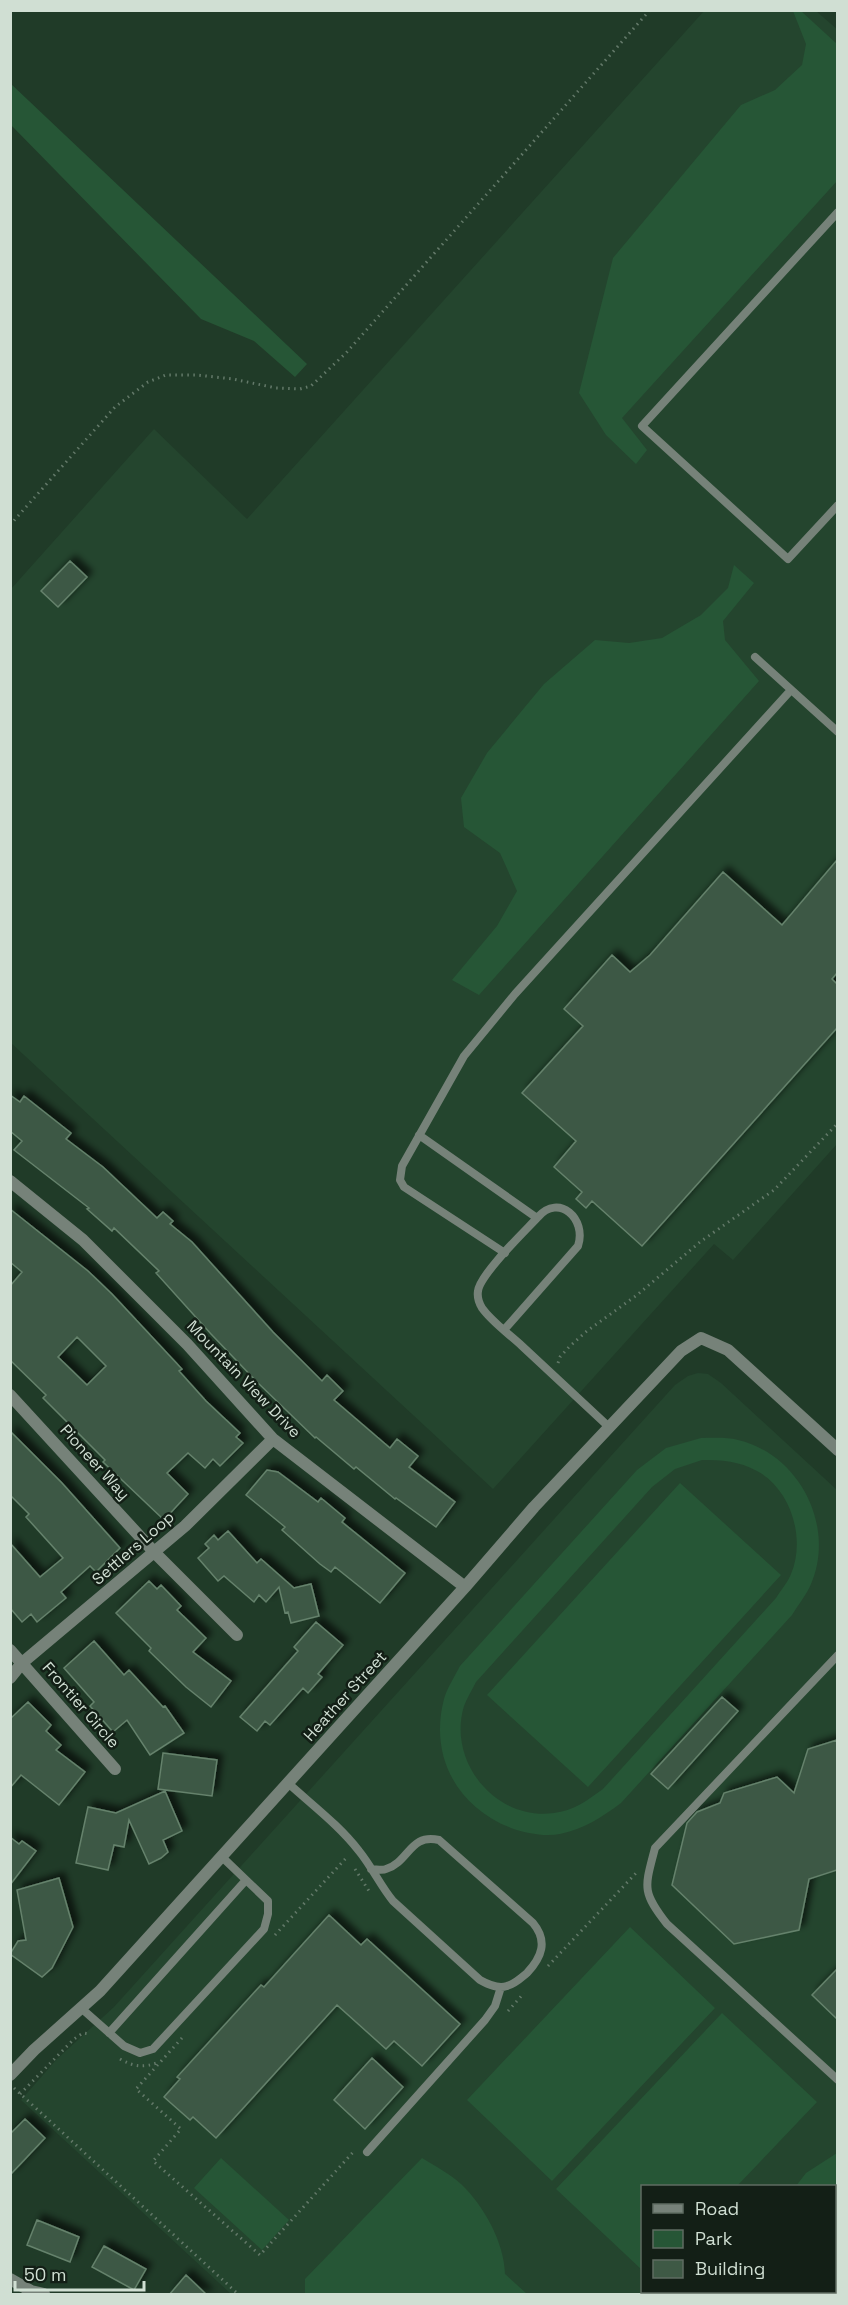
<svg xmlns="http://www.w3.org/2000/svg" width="848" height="2305" font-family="'Space Grotesk',sans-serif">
<defs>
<filter id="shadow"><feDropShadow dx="5.5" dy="-5.5" stdDeviation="3" flood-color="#0009"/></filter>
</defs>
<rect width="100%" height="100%" fill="#203b28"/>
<path fill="#24452e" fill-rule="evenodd" d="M704,11H816L838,30L837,1144L733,1260L714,1244L493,1489L11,1043V589L154,429L247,519Z
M698,1373L708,1374L721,1383L837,1490V2294H231L21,2100L57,2059L114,2007L675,1385L688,1376ZM642,2186H834V2292H642Z"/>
<path fill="#265636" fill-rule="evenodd" d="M793,11H801L837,44V181L622,418L647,450L636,464L606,435L579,393L613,258L741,105L775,90L802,65L806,44Z
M10,83L307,364L295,377L254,341L201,319L11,125Z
M734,565L754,583L723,621L725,640L759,681L479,995L452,980L497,926L517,891L500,853L464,827L461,798L487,753L544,684L595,640L629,643L662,638L701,615L728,588Z
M701,1438C713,1438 727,1437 738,1440C799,1454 836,1526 811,1584C807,1594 798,1605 792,1615L621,1803C602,1817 584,1829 560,1834C545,1837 525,1833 511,1828C457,1807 429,1756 444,1699C447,1688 455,1676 460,1666L637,1470L666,1448ZM702,1460C722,1460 739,1461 757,1471C791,1489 806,1539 791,1574C788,1582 781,1590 776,1598L603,1789C588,1800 573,1811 554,1813C496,1821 447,1762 464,1706C467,1698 472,1690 476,1682L652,1487L675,1469Z
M680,1483L781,1575L588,1787L487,1695Z
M630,1927L715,2008L552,2181L467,2100Z
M722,2013L817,2102L737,2186H642V2270L556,2189Z
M837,2153V2294H762V2292H834V2186H796L806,2173Z
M221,2158L289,2220L262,2250L194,2188Z
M422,2158C435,2166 450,2174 461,2184C484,2206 504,2242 505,2274L527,2294H305V2279Z"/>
<path fill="#3e5945" stroke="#65826c" stroke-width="1.5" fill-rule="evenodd" filter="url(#shadow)" d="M70,561L87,577L58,607L41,591Z
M837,860V973L832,979L837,984V1028L642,1246L592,1201L586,1208L576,1199L582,1192L554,1167L576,1141L522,1093L583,1026L564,1009L612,955L630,972L650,955L723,872L782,925Z
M10,1095L20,1102L24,1096L71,1133L66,1139L103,1167L157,1218L163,1212L173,1221L170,1224L192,1242L273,1332L322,1381L327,1375L343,1391L334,1400L390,1448L397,1439L418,1456L409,1467L455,1502L436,1527L396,1498L395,1499L356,1467L354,1469L316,1437L315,1438L258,1383L211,1334L156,1273L159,1271L114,1228L112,1231L87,1209L89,1208L14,1150L22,1141L10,1131Z
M10,1209L88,1271L112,1294L182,1369L179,1371L206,1401L240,1433L236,1437L243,1443L220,1466L213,1459L205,1468L188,1453L167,1473L188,1494L164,1520L103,1462L105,1460L43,1398L46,1395L10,1360V1286L22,1272L10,1262ZM77,1337L106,1366L87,1385L58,1357Z
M10,1431L62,1483L120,1548L96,1572L90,1566L61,1592L66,1598L37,1622L31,1614L22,1622L10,1608V1543L40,1577L63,1558L26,1517L29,1514L10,1495Z
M267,1470L278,1472L318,1502L321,1498L345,1518L342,1522L405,1573L380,1603L335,1567L331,1572L320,1564L282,1530L285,1527L246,1495Z
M228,1531L257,1563L261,1559L294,1588L311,1584L319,1616L291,1623L288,1612L285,1613L279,1587L266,1602L259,1595L254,1602L224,1576L218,1581L198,1558L209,1548L205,1544L214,1535L218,1540Z
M149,1581L157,1589L161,1585L181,1606L177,1610L206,1638L193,1652L231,1681L211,1707L186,1687L149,1651L151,1648L116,1613Z
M316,1622L343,1645L318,1674L322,1677L308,1693L303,1688L270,1725L265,1721L257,1731L240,1717L298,1651L294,1647Z
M94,1641L124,1675L129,1670L163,1707L165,1706L184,1733L150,1755L127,1720L113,1732L90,1706L94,1702L64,1668Z
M722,1697L738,1711L668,1789L651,1774Z
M28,1702L51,1725L46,1731L61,1745L56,1750L85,1772L59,1805L21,1775L10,1788V1719Z
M837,1740V1870L809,1879L799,1930L734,1944L672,1885L687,1823L697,1812L720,1803L724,1793L777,1777L794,1793L808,1749Z
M163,1753L217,1760L212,1796L158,1789Z
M165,1791L182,1831L163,1840L168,1852L161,1858L149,1864L129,1820L124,1847L114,1845L108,1870L76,1863L88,1807L116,1813Z
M10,1837L19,1844L22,1841L36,1851L10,1885Z
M59,1878L73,1927L52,1968L42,1977L10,1954L18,1941L26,1940L17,1890Z
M329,1915L361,1945L367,1939L460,2024L422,2066L394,2041L386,2049L337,2005L216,2138L193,2117L190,2120L164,2097L180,2079L177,2077L261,1985L264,1987Z
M837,1969V2019L812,1995Z
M372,2058L403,2087L365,2129L334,2100Z
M25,2119L45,2138L10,2175V2134Z
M37,2220L79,2237L70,2262L27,2245Z
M104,2246L146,2269L134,2290L92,2267Z
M186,2275L207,2295H169Z"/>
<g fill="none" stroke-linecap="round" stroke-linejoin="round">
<path stroke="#637969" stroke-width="3" stroke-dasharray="1.5 4.5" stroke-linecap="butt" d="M10,525L115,407L148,382L166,375H197L233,379L276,388L300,389L311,386L346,353L650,10
M558,1363L560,1357L569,1347L587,1331L637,1295L700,1242L774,1190L838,1123
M355,1869L369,1891
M275,1935L348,1856
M548,1966L638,1871
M508,2011L524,1993
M182,2038L136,2089L181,2129L153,2161L260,2255L355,2150
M120,2059C134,2067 144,2068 159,2062
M14,2088L238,2294
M20,2094L74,2039L83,2033L90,2034"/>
<path stroke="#768279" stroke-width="8" d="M838,212L642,426L788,559L838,505
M755,657L838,732
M419,1135L537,1218
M505,1253L404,1187L400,1180L402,1166L464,1056L515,994L791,690
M504,1330L578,1246C587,1219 559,1193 538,1217C525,1231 480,1274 478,1291C477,1297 479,1303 482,1308C492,1322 509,1334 522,1346C551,1373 580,1400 609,1427
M838,1655L655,1848C645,1887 641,1891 667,1924L838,2080
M288,1783C312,1805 339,1825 359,1851C372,1867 380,1885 393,1901L480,1980C489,1985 498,1989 507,1986C515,1984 521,1978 527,1973C542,1957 548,1941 533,1923L439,1840C410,1833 409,1862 386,1869C382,1871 376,1869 371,1869
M81,2008L124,2046L140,2053L153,2049L264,1929L268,1914V1901L221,1856
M109,2033L246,1880
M367,2152L485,2020L495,2006L501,1987"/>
<path stroke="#768279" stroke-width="12" d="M10,1181L83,1240L187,1344L273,1439L465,1587
M10,1395L155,1553L237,1635
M10,1650L115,1769
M10,1678L22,1663L185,1526L273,1439
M10,2075L34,2050L100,1991L465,1587L534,1507L681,1351L701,1338L728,1350L838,1450
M10,2279L31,2291L44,2294"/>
</g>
<g text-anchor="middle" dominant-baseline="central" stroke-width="5" stroke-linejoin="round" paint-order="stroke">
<g font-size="16" fill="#d0dfd3" stroke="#131f16">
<text transform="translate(244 1379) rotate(46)">Mountain View Drive</text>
<text transform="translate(95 1462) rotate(48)">Pioneer Way</text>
<text transform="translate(133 1548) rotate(-41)">Settlers Loop</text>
<text transform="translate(345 1696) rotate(-48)">Heather Street</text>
<text transform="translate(81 1705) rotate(49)">Frontier Circle</text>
</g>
</g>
<rect width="848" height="2305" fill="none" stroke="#d0dfd3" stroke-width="24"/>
<rect x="641" y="2185" width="195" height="108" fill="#131f16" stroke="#5f6c62" stroke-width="1.5"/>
<rect x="653" y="2204" width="30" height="9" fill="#768279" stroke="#5f6c62" stroke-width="1.5"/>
<text x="695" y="2215" font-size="18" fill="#d0dfd3">Road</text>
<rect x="653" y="2230" width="30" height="18" fill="#265636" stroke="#5f6c62" stroke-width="1.5"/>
<text x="695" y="2245" font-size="18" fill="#d0dfd3">Park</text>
<rect x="653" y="2260" width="30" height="18" fill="#3e5945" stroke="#5f6c62" stroke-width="1.5"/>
<text x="695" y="2275" font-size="18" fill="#d0dfd3">Building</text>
<path d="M15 2281v9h129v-9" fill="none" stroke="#d0dfd3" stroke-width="3"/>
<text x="24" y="2281" font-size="18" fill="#d0dfd3" stroke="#131f16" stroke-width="4.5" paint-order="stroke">50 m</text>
</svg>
